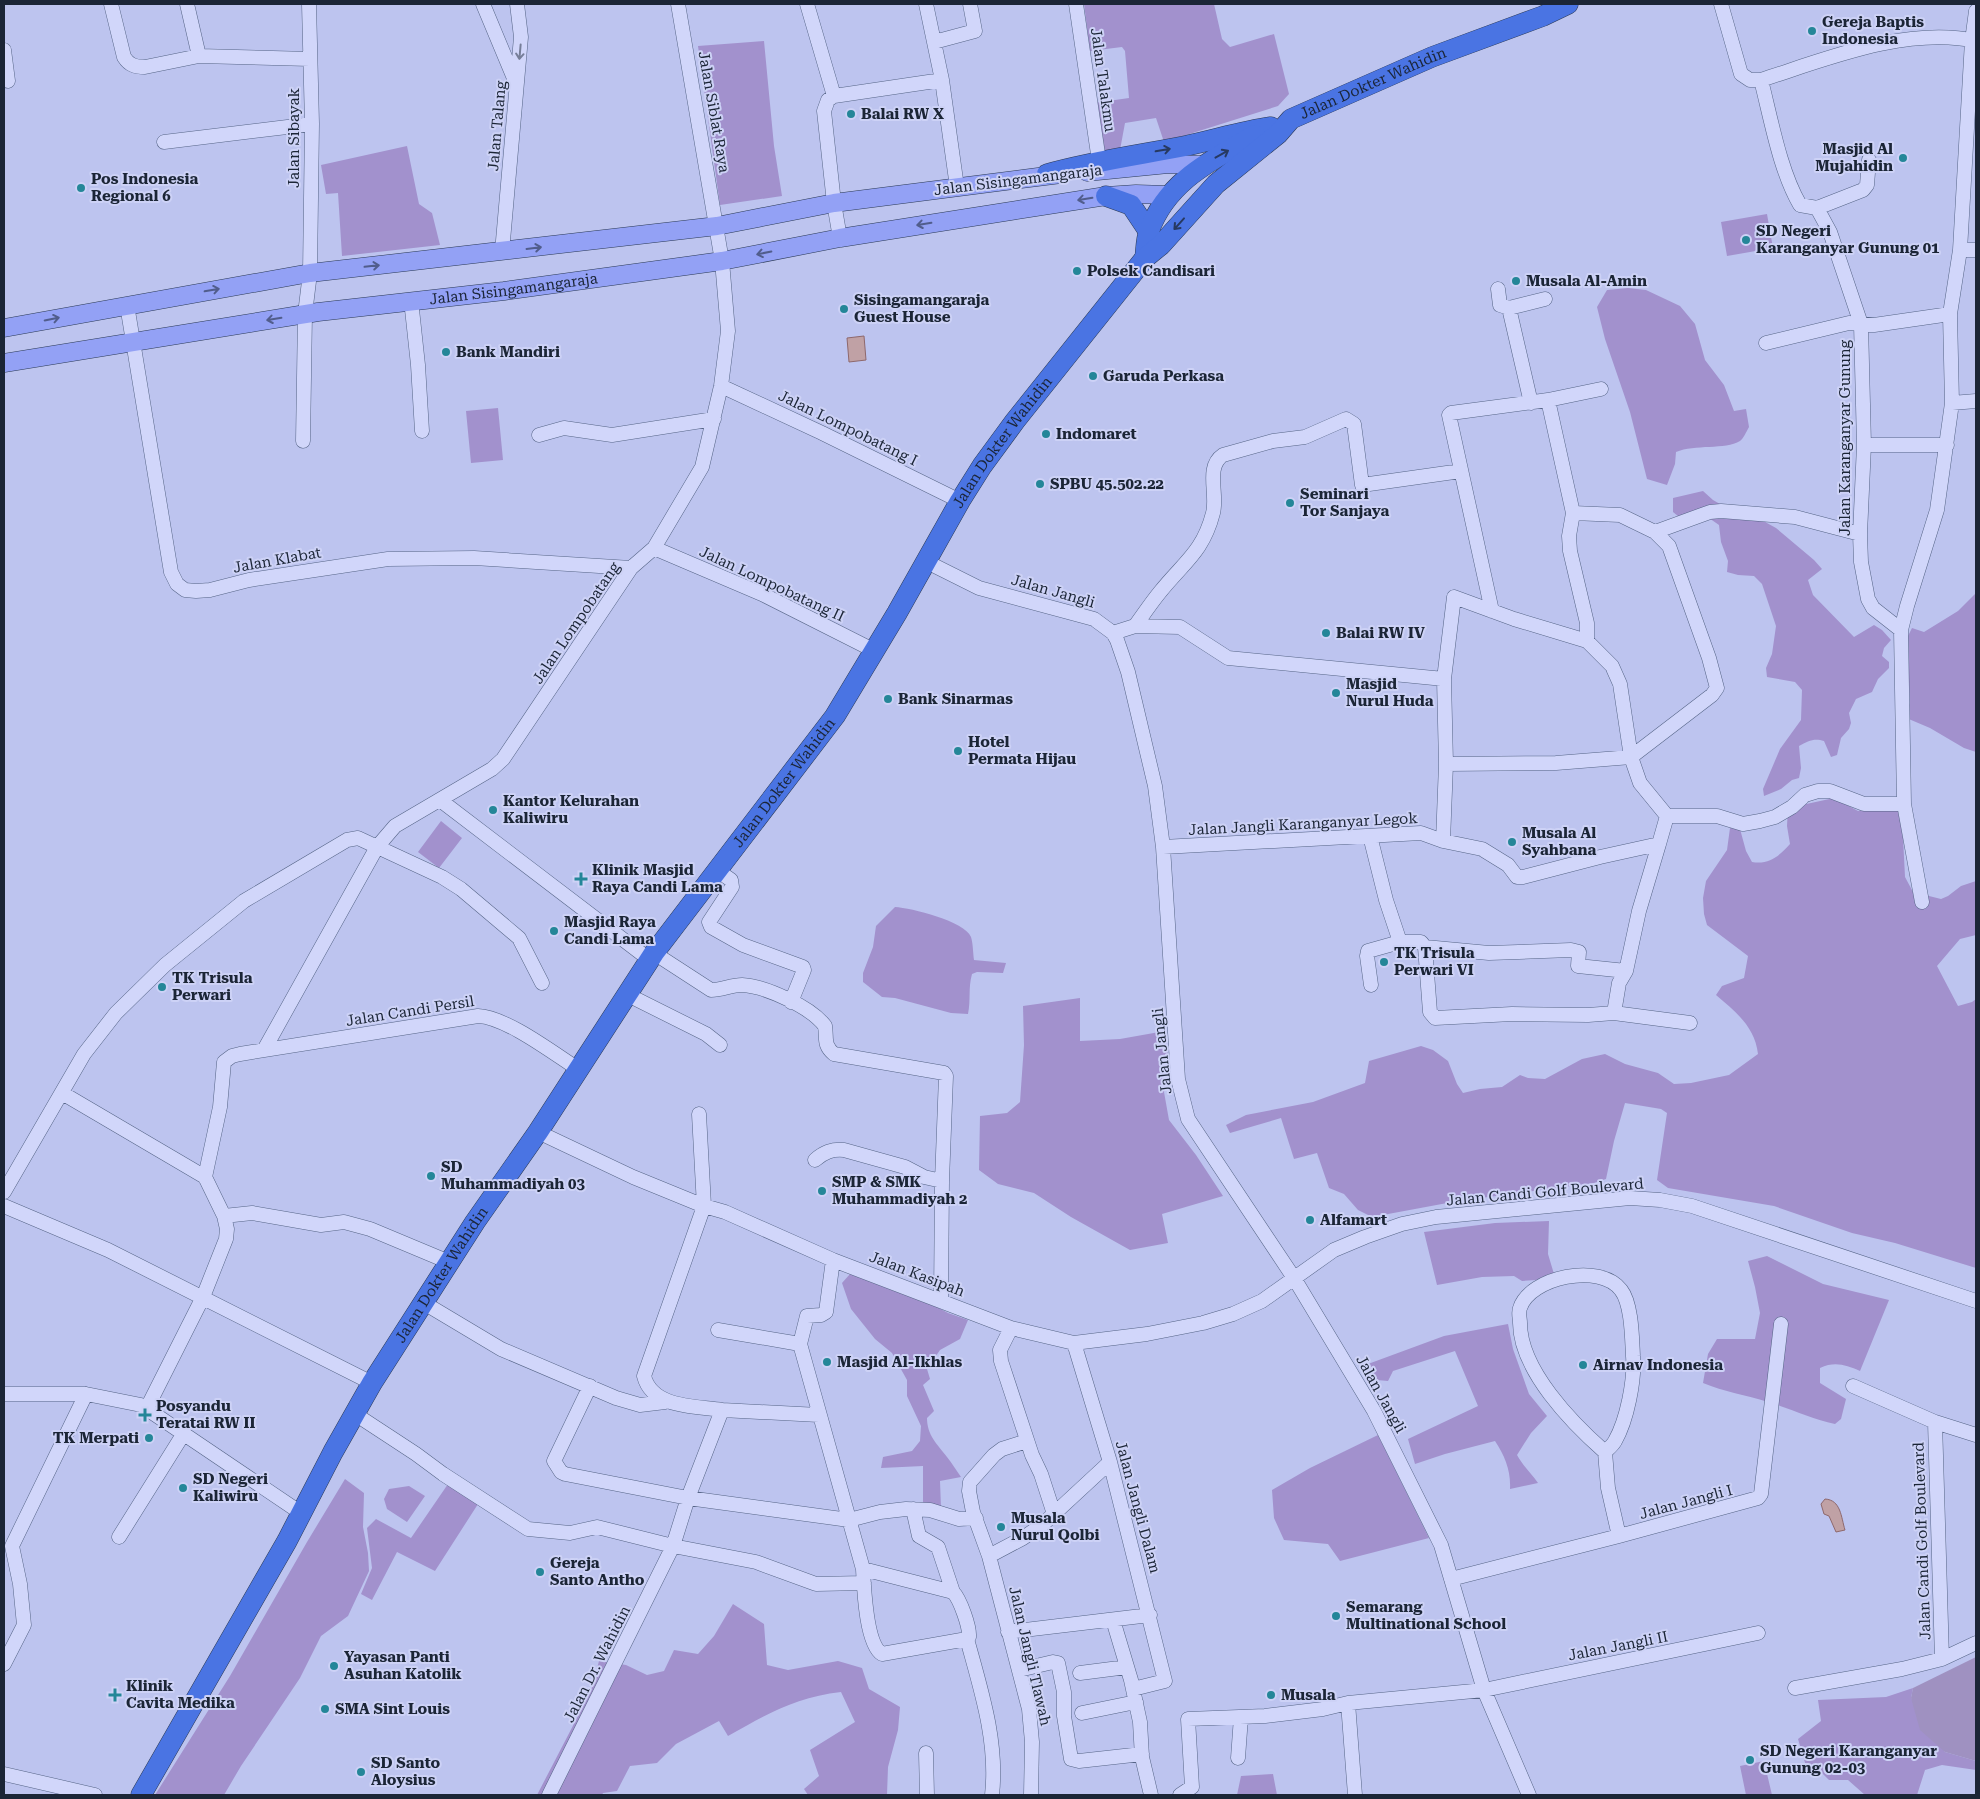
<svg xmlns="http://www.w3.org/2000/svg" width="1980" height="1799" font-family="'Roboto Serif',serif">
<rect width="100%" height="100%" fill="#bdc4ef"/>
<path fill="#a291cd" d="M1084,4H1214L1222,39L1230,47L1274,34L1289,94L1278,106L1164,142L1156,118L1125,123L1120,150L1101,152L1094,103L1129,98L1125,51L1122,47L1090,51Z
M764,41L774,146L782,196L720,205L698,46Z
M407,146L419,204L432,213L440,245L342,256L338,193L326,194L321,165Z
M1767,214L1773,248L1727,256L1721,222Z
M1628,288L1646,290L1680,306L1695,324L1705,360L1724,385L1734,411L1746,409L1749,427C1746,432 1744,438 1740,441C1725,450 1695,444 1676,452L1675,464L1667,485L1647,479L1630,412L1605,339L1597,307L1607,290Z
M498,408L503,460L471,463L466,411Z
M1703,491L1713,500L1732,511L1756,517L1776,528L1814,560L1822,569L1808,580L1813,595L1854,637L1874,625L1882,630L1891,640L1884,648L1882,656L1889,662V668L1878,679L1872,692L1856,699L1849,713L1851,723L1849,729L1841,738L1837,755L1831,757L1824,741C1814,738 1808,741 1799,746L1801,768L1799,778L1792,780L1781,789L1764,796L1763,789L1780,749L1801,720L1802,690L1795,682L1767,677L1766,668L1772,654L1776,626L1762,584L1754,576L1738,575L1727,572L1728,561L1721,542L1719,525L1709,518L1684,521L1673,512V498Z
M1976,593V752L1964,748L1930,728L1904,717L1910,703L1907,638L1912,628L1924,632L1958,611Z
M1834,798L1858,811L1883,805L1895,806L1902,817L1905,877L1913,892L1941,899L1948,896L1961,886L1976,881V935L1960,939L1937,966L1958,1006L1972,1002L1976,999V1268L1895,1243L1852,1233L1774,1206L1668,1188L1657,1180L1667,1113L1661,1109L1625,1103L1614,1141L1606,1179L1594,1183L1458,1201L1372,1217L1358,1210L1344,1194L1329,1188L1317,1153L1294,1159L1281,1118L1230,1133L1226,1125L1246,1115L1313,1102L1365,1083L1369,1061L1421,1046L1433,1050L1448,1061L1457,1084L1463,1093L1480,1089L1502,1087L1520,1075L1528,1078L1545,1079L1582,1059L1605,1054L1625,1064L1658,1073L1674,1084L1691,1083L1729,1075L1758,1054C1755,1027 1736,1012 1716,995L1722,986L1744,978L1748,956L1707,925L1704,914L1703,898L1706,881L1727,850L1730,828L1740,829L1746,851L1752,862C1769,865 1779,856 1790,844L1787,826L1788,808Z
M441,821L462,838L439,868L418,852Z
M895,907C911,908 965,921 971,937C973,943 973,953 974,960L1006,963L1003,973L977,972L972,974C968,988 971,1000 968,1014L951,1013L895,998L882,997L863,982V973L873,947L876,926Z
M1080,998V1041L1120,1039L1165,1031L1170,1070L1164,1092L1169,1120L1196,1155L1223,1196L1162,1214L1168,1243L1130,1250L1071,1217L1034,1193L998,1184L979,1170L980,1116L1007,1113L1020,1102L1024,1045L1023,1006Z
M1549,1221L1548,1254L1554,1274L1536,1280L1522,1281L1514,1276L1482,1277L1437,1285L1424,1232L1495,1223Z
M1767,1256L1823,1284L1889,1300L1860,1371C1846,1365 1835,1361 1820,1368V1383L1846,1399L1841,1419L1835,1424C1812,1419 1791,1409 1768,1402C1746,1395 1724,1392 1703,1383L1708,1354L1717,1339H1755L1760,1313L1755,1287L1748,1261Z
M850,1274L909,1292L948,1313L968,1320L960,1339L940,1350L927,1369L930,1379L923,1385L934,1411L927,1418C927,1435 937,1444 947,1457C952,1463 956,1470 961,1477L940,1481L941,1508L923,1505V1466L881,1468L883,1457L912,1451L920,1441L921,1426L907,1396V1380L892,1353L875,1339L851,1309L842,1283Z
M1508,1324L1513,1349L1529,1394L1547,1416L1531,1433L1517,1455C1523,1466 1531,1473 1538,1483L1510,1489C1511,1471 1505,1456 1495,1441L1445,1454L1415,1464L1408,1439L1478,1406L1455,1351L1393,1371L1388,1381L1377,1380L1368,1364L1444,1336Z
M1378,1435L1429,1538L1340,1561L1328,1544L1284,1540L1274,1518L1272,1490L1310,1468Z
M345,1479L364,1493L363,1527L368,1553L369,1571L348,1616L321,1636L300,1678L241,1766L224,1795H155L230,1676L307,1542Z
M448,1484L478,1504L435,1571L397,1552L372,1600L361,1594L372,1568L367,1528L376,1519L411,1538Z
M409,1486L425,1496L407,1522L387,1509L384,1499L389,1489Z
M733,1604L764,1624L767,1665L788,1670L838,1661L862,1668L869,1689L900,1707L898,1730L888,1767L887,1795H808L804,1789L819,1776L810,1750L855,1722L841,1692C796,1697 767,1714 728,1736L719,1721L676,1744L657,1763L630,1766L617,1791L603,1793L602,1795H537L591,1691L599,1661L626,1665L647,1675L664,1671L674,1650L698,1654L714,1636Z
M1913,1688L1911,1698L1945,1752L1976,1761V1770L1942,1765L1925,1770L1917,1795H1865L1848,1780H1829L1822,1773L1806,1766L1798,1739L1821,1721L1818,1700L1886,1697Z
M1764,1761L1772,1795H1746L1740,1766Z
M1273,1774L1277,1795H1237L1241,1776Z"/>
<path fill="#9f91c1" d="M1976,1657V1761L1945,1752L1920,1730L1911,1698L1913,1688Z"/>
<path fill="#c0a1a5" stroke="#8e686c" d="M864,336L866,360L849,362L847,338Z
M1825,1499C1841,1500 1841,1517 1845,1530L1836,1532L1829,1516L1824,1514L1821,1504Z"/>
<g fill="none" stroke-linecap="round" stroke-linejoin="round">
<g stroke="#566587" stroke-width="15">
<path id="minor" d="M111,4L124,57C129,65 135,67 145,67L199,56L310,59
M187,4L199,56
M483,4L516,83
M807,4L834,96
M926,4L942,80L957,187
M1076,4L1099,161
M1721,4L1741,74L1750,80H1761C1826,59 1907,26 1976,41
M934,42L975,31L970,4
M4,50L8,81
M1761,80C1771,119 1780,171 1800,205L1817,208L1830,232L1861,324L1864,445L1860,534L1861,562L1868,599L1873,608L1901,630
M164,142L312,124
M1817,208L1863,190L1867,185L1869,160
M840,238L834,203L824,111L828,100L834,96L942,80
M1960,250H1976
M502,252L521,37L517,4
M1498,289L1500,305L1509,308
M411,300L418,365L422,431
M127,305L171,572L177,584L185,590L196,591L210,590L249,580L388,559L474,558L631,568
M1766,343L1849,323L1874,325L1950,314
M721,386L822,433L960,501
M1548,400L1601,389
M1531,403L1509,308L1545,299
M1952,403L1976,401
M539,435L564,428L612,435L714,419
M303,441L305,314L310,273L312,124L309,4
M1864,445H1947
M1655,532L1710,512L1721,511L1795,517L1860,534
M654,548L762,594L875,651
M926,559L931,564L979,588L1094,619L1113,633L1117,640L1128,672L1155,786L1163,847L1178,1079L1188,1119L1294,1278L1374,1411L1441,1545L1484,1690L1529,1795
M1492,611L1449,415L1451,413L1548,400L1573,513L1569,536L1570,551L1587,623V641
M1135,626C1143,615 1151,603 1160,592C1184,562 1203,552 1213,513C1218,494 1205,467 1223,455L1273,441L1305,437L1346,419L1354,424L1362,485L1461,471
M1113,633L1135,626L1180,627L1228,658L1444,679
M1446,764L1556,763L1631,757L1712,695L1717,688L1709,658L1669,546L1655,532L1620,515L1573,513
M440,800L650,960
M1667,816H1717L1743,824L1760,821L1775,817L1792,807L1805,795L1818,791H1830L1864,804H1904
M1370,836L1386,900L1400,942
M1443,841L1446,764L1444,679L1454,597L1514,619L1587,641L1612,666L1620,684L1631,757L1640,783L1667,816
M1163,847L1421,833L1443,841L1482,849L1508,865L1517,877H1523L1600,857L1659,844L1667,816
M718,871L731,880L732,887L709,922L711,927L743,945L803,967L804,970L791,1002
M1922,902L1904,804L1901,630L1907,606L1937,510L1952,403L1950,314L1960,250L1972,41L1976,11
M1425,947L1489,953L1571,950L1579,952L1578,966L1626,971
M654,953L711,990C722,990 731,985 742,985C765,986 811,1007 825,1026C827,1038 823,1045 834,1054L944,1073L946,1076L942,1181L941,1300
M1371,985L1367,956L1368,951L1400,942H1421L1425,947L1430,1012L1435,1018L1512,1014L1588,1015L1614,1013L1619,983L1626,971L1639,911L1659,844
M626,994L706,1034L720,1045
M1614,1013L1690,1023
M264,1050L377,847L395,826L492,769L503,759L631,568L654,548L702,467L721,386L728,331L722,261L678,4
M62,1093L205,1177L224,1216L227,1229L226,1239L203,1297L147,1408
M538,1132L633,1177L704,1206L725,1212L833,1260L1011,1328L1074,1343L1147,1334L1203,1323L1233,1314L1262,1301L1334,1250L1365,1237L1402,1224L1436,1217L1477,1213L1630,1198L1660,1200L1692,1206L1976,1301
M815,1160C824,1152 832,1149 844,1150L905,1167L924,1177L942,1181
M205,1177L220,1107L224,1062L232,1056L240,1054L478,1016C506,1017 553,1053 578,1069
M4,1192L84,1054L116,1013L165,965L244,901L347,840L358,838L442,877L461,889L519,938L542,983
M4,1206L108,1250L372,1383
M224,1216L252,1213L321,1225L344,1222L370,1229L449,1262
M833,1260L826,1312L821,1315L807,1316L800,1344L863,1569L953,1592C960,1599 970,1627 969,1637L967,1639L882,1654C866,1644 864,1588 863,1569
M424,1303L501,1349L616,1398L640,1405L665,1402
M1011,1328L1000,1350L1001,1361L1032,1455L1041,1474L1054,1514
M718,1330L800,1344
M1074,1343L1110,1462L1165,1681L1133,1689
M590,1386L554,1461L561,1472L565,1474L688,1498L849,1520L880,1512L906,1509L930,1510L959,1519L976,1518
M1853,1386L1935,1422L1976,1435
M4,1394H86L141,1405L301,1513
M722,1410L819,1415
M355,1414L416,1454L443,1474L528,1529L570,1533L597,1527L673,1546L756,1562L816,1584L864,1583
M1935,1422L1942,1659L1976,1643
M1027,1441L1002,1449L994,1455L970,1482L969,1491L973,1512L989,1556L1029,1709L1032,1742L1031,1795
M1605,1452C1608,1449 1613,1445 1615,1441C1627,1420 1635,1380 1633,1356C1632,1339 1632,1304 1621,1290C1600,1262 1530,1277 1520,1308C1518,1312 1520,1318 1520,1323C1520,1370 1572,1423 1605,1452L1608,1488L1619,1536
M913,1509L919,1536L938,1547L953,1592
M119,1537L184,1433
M989,1556L1023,1538L1042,1525L1110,1462
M1451,1579L1619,1536L1758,1498L1761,1494L1781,1324
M1113,1620L1131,1680L1140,1722L1142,1757L1151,1795
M1008,1632L1150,1615
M967,1639C981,1690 998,1742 992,1795
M4,1664L24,1625L20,1584L12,1546L86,1394
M1019,1670L1053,1662L1058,1663L1064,1692V1716L1071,1759L1079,1761L1142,1754
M1080,1673L1127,1667
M1795,1688L1902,1669L1942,1659
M1348,1703L1355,1795
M1082,1713L1136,1702
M926,1753L927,1795
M1238,1758L1241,1717
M4,1774L95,1795
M549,1795L673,1546L688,1498L722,1410C695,1406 652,1408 644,1376L704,1206L699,1114
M1180,1795L1192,1787L1188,1719L1265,1716L1323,1709L1348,1703L1484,1690L1758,1633"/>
</g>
<g stroke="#2b3a55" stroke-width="19">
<g id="major">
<path d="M1087,172L1168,164L1202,165"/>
<path d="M4,328L310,273L717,226L834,203L1061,174"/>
<path id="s1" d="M4,363L318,312L504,291L722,261L840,238L1106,196L1136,194L1168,195"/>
</g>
</g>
<g stroke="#2b3a55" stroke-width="21">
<g id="highway">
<path d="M1047,174C1093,161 1139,155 1185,146C1214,140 1242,131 1271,127"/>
<path d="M1106,196L1131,205L1149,232"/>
<path d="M1145,258C1146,249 1146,239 1149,231C1167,181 1212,160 1255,135"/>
<path id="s2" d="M141,1795L287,1541L333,1452L372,1383L475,1222L538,1132L654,953L835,716L897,613L960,501L982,466L1015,421L1145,258L1161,245L1216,184L1278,134L1291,119L1432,57L1543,16L1568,4"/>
</g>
</g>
<use href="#minor" stroke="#d1d6fa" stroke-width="14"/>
<use href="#major" stroke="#93a1f5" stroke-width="18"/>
<use href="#highway" stroke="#4a74e3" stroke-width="20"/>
</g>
<defs><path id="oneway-shaft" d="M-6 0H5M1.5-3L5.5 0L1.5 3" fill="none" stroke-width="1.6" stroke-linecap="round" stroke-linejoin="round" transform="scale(1.25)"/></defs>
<use stroke="#767e98" href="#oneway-shaft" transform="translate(520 52) rotate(95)"/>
<g stroke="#273961">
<use href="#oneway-shaft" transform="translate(1163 150) rotate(-10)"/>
<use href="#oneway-shaft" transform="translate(1222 154) rotate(-29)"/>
<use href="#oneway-shaft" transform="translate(1179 224) rotate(132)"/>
</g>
<g stroke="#515d8c">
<use href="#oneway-shaft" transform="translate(1085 199) rotate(171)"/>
<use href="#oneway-shaft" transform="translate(924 224) rotate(171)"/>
<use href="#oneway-shaft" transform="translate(534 248) rotate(-7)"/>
<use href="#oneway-shaft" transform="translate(764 253) rotate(169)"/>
<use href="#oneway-shaft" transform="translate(372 266) rotate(-6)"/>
<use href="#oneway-shaft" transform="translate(212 290) rotate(-10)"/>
<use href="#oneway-shaft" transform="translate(52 319) rotate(-11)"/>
<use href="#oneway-shaft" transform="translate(274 319) rotate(171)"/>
</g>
<g fill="#248698" stroke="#cdd2f6" stroke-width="2">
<circle cx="1812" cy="31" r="5"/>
<circle cx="851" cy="114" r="5"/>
<circle cx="1903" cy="158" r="5"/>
<circle cx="81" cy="188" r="5"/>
<circle cx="1746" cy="240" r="5"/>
<circle cx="1077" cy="271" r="5"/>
<circle cx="1516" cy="281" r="5"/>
<circle cx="844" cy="309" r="5"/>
<circle cx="446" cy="352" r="5"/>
<circle cx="1093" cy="376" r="5"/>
<circle cx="1046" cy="434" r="5"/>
<circle cx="1040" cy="484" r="5"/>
<circle cx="1290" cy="503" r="5"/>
<circle cx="1326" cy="633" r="5"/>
<circle cx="1336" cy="693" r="5"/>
<circle cx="888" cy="699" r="5"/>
<circle cx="958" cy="751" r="5"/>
<circle cx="493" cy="810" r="5"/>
<circle cx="1512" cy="842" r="5"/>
<path d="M578.5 871.5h5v5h5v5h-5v5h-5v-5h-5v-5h5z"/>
<circle cx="554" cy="931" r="5"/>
<circle cx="1384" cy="962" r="5"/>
<circle cx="162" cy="987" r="5"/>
<circle cx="431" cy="1176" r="5"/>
<circle cx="822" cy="1191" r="5"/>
<circle cx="1310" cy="1220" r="5"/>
<circle cx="827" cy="1362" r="5"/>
<circle cx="1583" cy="1365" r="5"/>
<path d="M142.5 1407.5h5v5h5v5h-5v5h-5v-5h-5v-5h5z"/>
<circle cx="149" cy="1438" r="5"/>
<circle cx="183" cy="1488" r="5"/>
<circle cx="1001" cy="1527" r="5"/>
<circle cx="540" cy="1572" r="5"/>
<circle cx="1336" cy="1616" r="5"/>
<circle cx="334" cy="1666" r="5"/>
<path d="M112.5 1687.5h5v5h5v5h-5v5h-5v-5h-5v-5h5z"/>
<circle cx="1271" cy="1695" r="5"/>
<circle cx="325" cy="1709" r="5"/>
<circle cx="1750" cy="1760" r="5"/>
<circle cx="361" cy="1772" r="5"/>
</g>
<g text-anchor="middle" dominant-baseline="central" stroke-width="4" stroke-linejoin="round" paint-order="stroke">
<g font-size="15" font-weight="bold" fill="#1b2536" stroke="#cdd2f6" text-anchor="start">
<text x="1822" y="22">Gereja Baptis<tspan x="1822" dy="17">Indonesia</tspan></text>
<text x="861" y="114">Balai RW X</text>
<text x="1893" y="149" text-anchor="end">Masjid Al<tspan x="1893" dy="17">Mujahidin</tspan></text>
<text x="91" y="179">Pos Indonesia<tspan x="91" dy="17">Regional 6</tspan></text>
<text x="1756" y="231">SD Negeri<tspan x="1756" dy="17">Karanganyar Gunung 01</tspan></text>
<text x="1087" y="271">Polsek Candisari</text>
<text x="1526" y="281">Musala Al-Amin</text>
<text x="854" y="300">Sisingamangaraja<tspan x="854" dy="17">Guest House</tspan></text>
<text x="456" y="352">Bank Mandiri</text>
<text x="1103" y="376">Garuda Perkasa</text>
<text x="1056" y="434">Indomaret</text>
<text x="1050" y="484">SPBU 45.502.22</text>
<text x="1300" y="494">Seminari<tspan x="1300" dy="17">Tor Sanjaya</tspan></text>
<text x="1336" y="633">Balai RW IV</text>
<text x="1346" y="684">Masjid<tspan x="1346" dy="17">Nurul Huda</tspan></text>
<text x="898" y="699">Bank Sinarmas</text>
<text x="968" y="742">Hotel<tspan x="968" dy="17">Permata Hijau</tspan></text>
<text x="503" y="801">Kantor Kelurahan<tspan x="503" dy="17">Kaliwiru</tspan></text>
<text x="1522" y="833">Musala Al<tspan x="1522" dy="17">Syahbana</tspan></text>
<text x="592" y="870">Klinik Masjid<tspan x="592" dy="17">Raya Candi Lama</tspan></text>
<text x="564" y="922">Masjid Raya<tspan x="564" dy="17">Candi Lama</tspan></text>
<text x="1394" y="953">TK Trisula<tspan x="1394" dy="17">Perwari VI</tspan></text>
<text x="172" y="978">TK Trisula<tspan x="172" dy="17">Perwari</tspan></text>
<text x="441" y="1167">SD<tspan x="441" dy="17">Muhammadiyah 03</tspan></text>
<text x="832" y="1182">SMP &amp; SMK<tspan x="832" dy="17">Muhammadiyah 2</tspan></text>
<text x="1320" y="1220">Alfamart</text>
<text x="837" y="1362">Masjid Al-Ikhlas</text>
<text x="1593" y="1365">Airnav Indonesia</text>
<text x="156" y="1406">Posyandu<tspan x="156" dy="17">Teratai RW II</tspan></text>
<text x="139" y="1438" text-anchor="end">TK Merpati</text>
<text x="193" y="1479">SD Negeri<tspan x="193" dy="17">Kaliwiru</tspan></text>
<text x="1011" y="1518">Musala<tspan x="1011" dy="17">Nurul Qolbi</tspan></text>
<text x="550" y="1563">Gereja<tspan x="550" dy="17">Santo Antho</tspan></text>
<text x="1346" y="1607">Semarang<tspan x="1346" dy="17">Multinational School</tspan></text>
<text x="344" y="1657">Yayasan Panti<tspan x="344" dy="17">Asuhan Katolik</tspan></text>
<text x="126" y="1686">Klinik<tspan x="126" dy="17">Cavita Medika</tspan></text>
<text x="1281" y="1695">Musala</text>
<text x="335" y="1709">SMA Sint Louis</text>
<text x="1760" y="1751">SD Negeri Karanganyar<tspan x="1760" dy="17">Gunung 02-03</tspan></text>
<text x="371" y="1763">SD Santo<tspan x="371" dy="17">Aloysius</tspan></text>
</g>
<g font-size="15" fill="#1b2536" stroke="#cdd2f6">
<text transform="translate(1103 80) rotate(82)">Jalan Talakmu</text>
<text stroke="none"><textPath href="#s2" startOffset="2131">Jalan Dokter Wahidin</textPath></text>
<text transform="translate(714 112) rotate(80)">Jalan Siblat Raya</text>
<text transform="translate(497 126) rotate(-85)">Jalan Talang</text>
<text transform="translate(294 138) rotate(-90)">Jalan Sibayak</text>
<text transform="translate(1018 180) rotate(-7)">Jalan Sisingamangaraja</text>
<text stroke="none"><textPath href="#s1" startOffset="515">Jalan Sisingamangaraja</textPath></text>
<text transform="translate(848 428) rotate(26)">Jalan Lompobatang I</text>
<text transform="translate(1845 438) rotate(-90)">Jalan Karanganyar Gunung</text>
<text stroke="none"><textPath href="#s2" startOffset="1606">Jalan Dokter Wahidin</textPath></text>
<text transform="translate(277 560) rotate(-10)">Jalan Klabat</text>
<text transform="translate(772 584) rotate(25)">Jalan Lompobatang II</text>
<text transform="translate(1053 591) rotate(16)">Jalan Jangli</text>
<text transform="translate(576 623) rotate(-56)">Jalan Lompobatang</text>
<text stroke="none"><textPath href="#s2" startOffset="1201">Jalan Dokter Wahidin</textPath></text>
<text transform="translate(1303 824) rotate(-3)">Jalan Jangli Karanganyar Legok</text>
<text transform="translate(410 1011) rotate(-9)">Jalan Candi Persil</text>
<text transform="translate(1162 1051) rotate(-96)">Jalan Jangli</text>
<text transform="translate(1545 1192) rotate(-5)">Jalan Candi Golf Boulevard</text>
<text transform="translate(917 1274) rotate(21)">Jalan Kasipah</text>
<text stroke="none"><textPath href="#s2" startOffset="601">Jalan Dokter Wahidin</textPath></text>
<text transform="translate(1381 1394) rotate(61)">Jalan Jangli</text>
<text transform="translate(1686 1502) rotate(-15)">Jalan Jangli I</text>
<text transform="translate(1138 1507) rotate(75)">Jalan Jangli Dalam</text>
<text transform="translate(1922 1541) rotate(-92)">Jalan Candi Golf Boulevard</text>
<text transform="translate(1618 1646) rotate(-11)">Jalan Jangli II</text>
<text transform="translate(1030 1656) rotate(77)">Jalan Jangli Tlawah</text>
<text transform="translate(597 1664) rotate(-63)">Jalan Dr. Wahidin</text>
</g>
</g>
<rect width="1980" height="1799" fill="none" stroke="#1b2536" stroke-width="10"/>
</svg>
